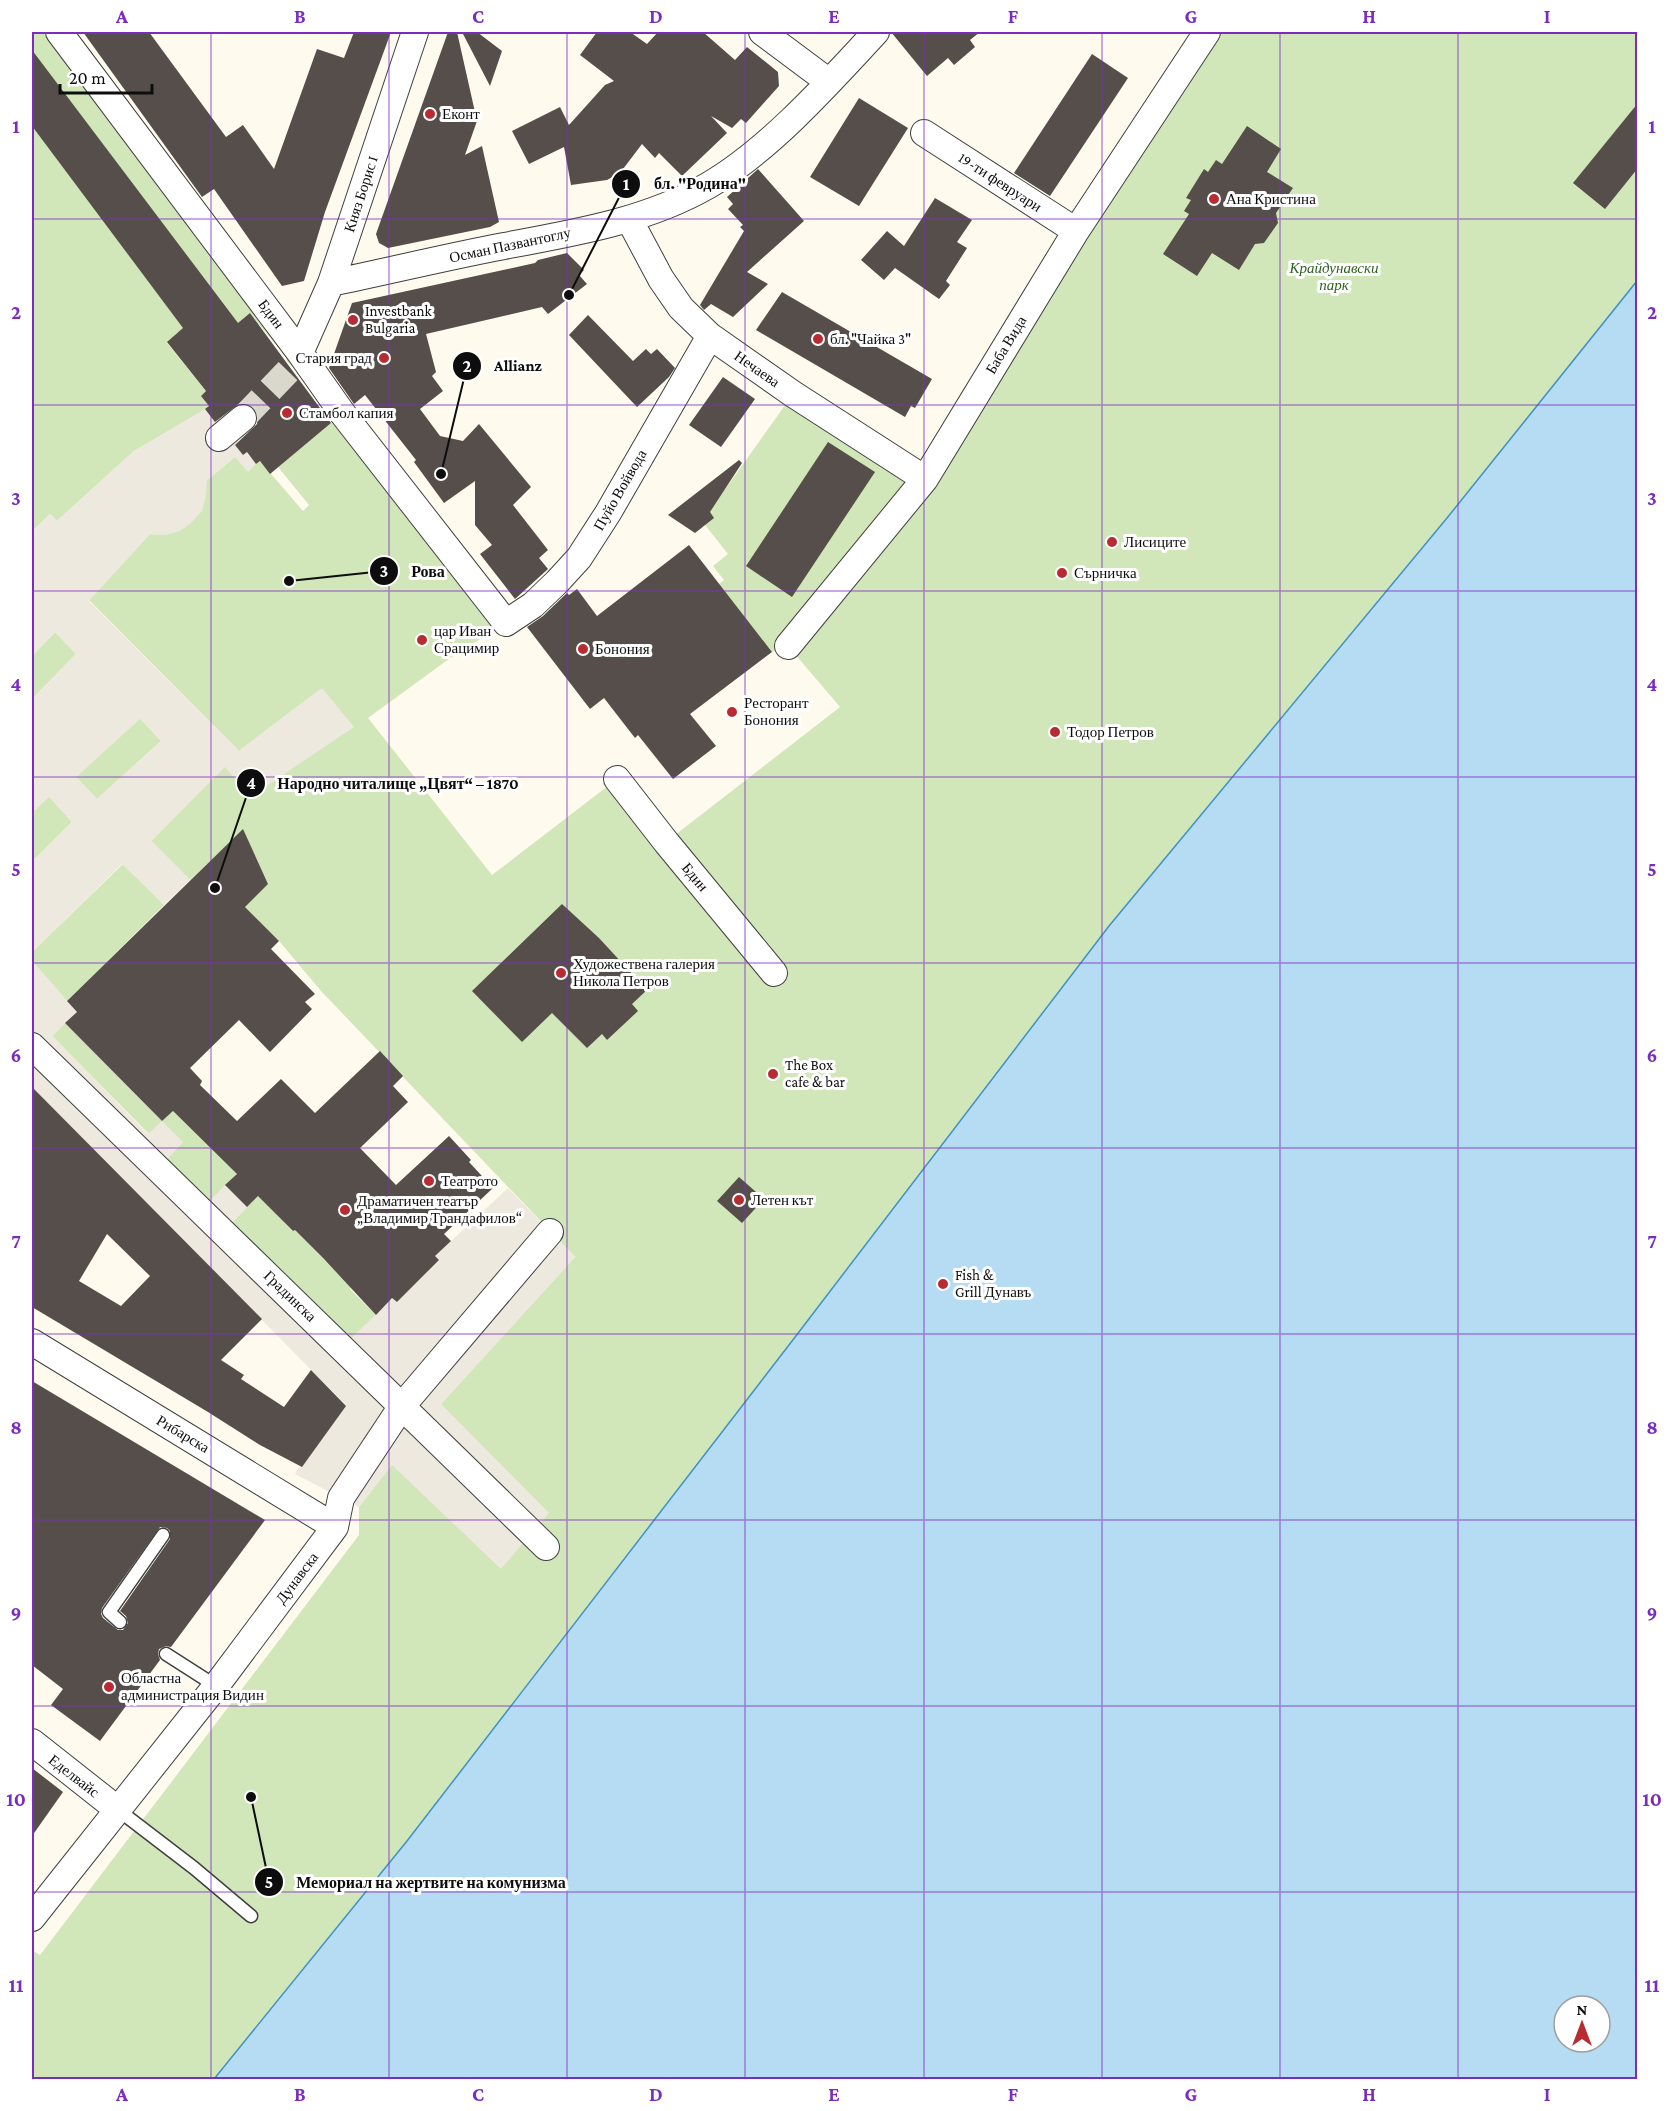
<svg xmlns="http://www.w3.org/2000/svg" width="1669" height="2111" font-family="'Crimson Pro',serif">
<rect width="100%" height="100%" fill="#fefbee"/>
<path fill="#d1e7b9" d="M32,32H59L303,357L292,367L286,360L288,359L250,314L197,357L177,333L167,343L206,391L201,396L209,406L198,414L134,451L57,521L50,514L32,532Z
M1207,32H1637V281L1447,518L1109,926L789,1345L407,1841L214,2079H32V1950L40,1955L359,1535V1507L391,1465L441,1404L575,1257L321,991L279,941L245,907L268,884L243,830L190,880L151,841L225,766L322,688L239,751L89,600L150,534C186,537 206,516 206,481L235,457L256,464L260,461L303,511L309,505L278,467L338,417L506,623L453,656L368,718L492,875L617,779L666,842L840,707L788,646L772,652L719,584L724,580L713,566L728,554L705,525L707,509L726,488L793,394L925,478Z
M55,632L76,654L32,699V656Z
M140,718L161,741L97,799L76,777Z
M49,796L72,822L32,862V813Z
M123,864L164,905L67,1001L32,961V952Z
M65,1023L162,1121L173,1111L237,1174L206,1205L162,1164L183,1142L149,1134L52,1036Z
M259,1195L292,1231L295,1230L351,1287L350,1289L376,1315L349,1341L229,1225Z"/>
<path fill="#eee9de" fill-rule="evenodd" d="M205,409L214,420L218,416L256,464L248,472L235,457L207,480L206,496L202,511L192,522L180,531L165,535L150,534L89,601L239,751L322,688L354,727L250,797L225,767L151,841L190,880L164,905L122,864L32,952V862L72,822L49,797L32,813V785L35,781L32,777V699L76,654L55,632L32,656V533L50,514L57,521L134,451ZM140,719L161,741L97,799L76,777Z
M32,961L77,1012L52,1036L148,1134L162,1121L183,1142L162,1164L206,1205L225,1185L247,1207L229,1224L349,1341L392,1298L397,1302L439,1261L435,1256L508,1188L575,1257L441,1404L549,1513L501,1569L392,1465L359,1507L295,1474L300,1466L303,1465L346,1405L32,1088Z"/>
<path fill="#b5dcf3" stroke="#3f91c7" stroke-width="1.5" fill-rule="evenodd" d="M1637,281V2079H214L407,1841L789,1345L1109,926L1447,518ZM1564,2006H1600V2042H1564Z"/>
<path fill="#554e4a" fill-rule="evenodd" d="M83,32H149L226,137L243,125L274,169L317,49L344,58L354,32H391L325,212L304,281L282,286L214,189L202,197Z
M448,32H457L477,121L465,155L482,146L499,222L490,227L388,248L379,243L376,234Z
M462,32H477L502,51L490,86Z
M597,32H630L647,44L658,32H703L735,60L747,47L778,72L779,86L746,123L741,119L732,128L711,116L727,133L682,176L659,153L655,158L642,144L620,173L607,180L571,185L564,147L529,164L512,131L560,107L569,125L605,85L614,81L580,55Z
M891,32H980L970,40L975,47L954,65L948,58L927,76Z
M32,50L238,323L250,313L331,423L270,474L260,461L256,464L247,452L243,455L235,445L257,424L258,416L255,409L249,404L240,403L215,422L205,409L209,406L201,396L206,391L167,342L183,328L32,126Z
M1092,54L1128,78L1050,196L1014,173Z
M859,98L908,128L859,206L810,177Z
M1638,103V168L1605,209L1573,183Z
M1247,126L1281,149L1267,172L1293,188L1276,213L1278,223L1264,243L1255,244L1239,270L1212,253L1197,276L1163,254L1189,214L1184,211L1191,200L1186,198L1204,169L1208,172L1216,160L1222,164Z
M758,169L804,221L747,272L768,284L733,317L711,304L704,310L700,305L744,231L740,227L743,225L728,209L733,204L727,197Z
M935,198L972,220L957,242L967,248L946,281L950,285L939,299L895,268L884,280L861,260L887,231L904,246Z
M567,253L584,270L579,275L587,284L548,314L542,307L426,334L436,372L432,376L443,391L420,409L440,436L463,441L479,424L531,487L513,505L548,550L539,558L548,569L515,599L480,554L492,545L475,525V481L444,503L414,462L416,460L365,395L354,404L329,368L352,303L535,263L538,260Z
M782,292L932,379L915,408L911,406L905,417L756,330Z
M588,315L633,361L646,349L651,354L657,349L675,368L669,377L637,407L569,335Z
M723,377L755,399L721,447L689,425Z
M828,442L875,472L792,597L746,566Z
M739,460L742,463L710,512L714,518L695,533L668,515Z
M689,545L772,652L690,714L716,746L673,779L638,735L635,738L604,698L590,709L527,627L543,616L567,593L569,595L577,589L597,616Z
M243,829L268,884L245,907L279,941L271,949L315,994L305,1002L312,1009L270,1052L239,1020L190,1068L202,1081L200,1085L237,1121L281,1079L315,1113L380,1051L403,1076L393,1086L408,1102L360,1148L396,1185L449,1136L471,1160L469,1162L493,1188L444,1234L451,1241L435,1256L439,1260L397,1302L392,1298L376,1315L324,1259L295,1230L293,1231L258,1196L247,1207L225,1185L237,1174L173,1111L162,1121L65,1023L77,1012L67,1001Z
M562,904L599,938L647,990L632,1004L638,1011L607,1040L602,1034L587,1048L552,1013L522,1042L472,991Z
M32,1087L262,1319L221,1360L244,1375L241,1379L284,1407L311,1370L346,1406L302,1467L260,1445L208,1412L32,1307ZM107,1234L150,1276L121,1306L79,1281Z
M739,1177L764,1199L742,1223L717,1201Z
M32,1381L265,1520L171,1647L166,1646L159,1649L158,1654L160,1660L100,1741L51,1705L63,1689L32,1665ZM160,1527L167,1528L170,1531V1539L120,1611L126,1616L128,1623L123,1630H118L103,1618L101,1614L102,1608Z
M32,1768L63,1792L32,1836Z"/>
<g fill="none" stroke-linecap="round" stroke-linejoin="round">
<path stroke="#dad7cc" stroke-width="26" stroke-dasharray="26 13" stroke-linecap="butt" d="M243,418L292,367"/>
<g stroke="#404040" stroke-width="15">
<path id="lane" d="M120,1622L109,1612L163,1535
M166,1654L216,1686
M117,1809L194,1868L251,1916"/>
</g>
<g stroke="#404040" stroke-width="28">
<path id="street" d="M59,32L300,353L343,414L506,623L533,605L557,582L579,558L608,513L710,336
M762,32L829,82
M924,133L1076,231
M629,219L661,279L681,308L710,336L793,394L925,479
M331,283C389,271 446,257 504,246C574,233 647,221 709,185C769,150 829,83 876,32
M300,353L331,283L415,32
M219,438L243,418
M788,646L925,479L1076,231L1207,32
M617,779L666,842L774,973
M32,1046L546,1547
M32,1342L335,1527
M32,1742L117,1809
M32,1918L216,1686L335,1527L341,1498L402,1406L550,1232"/>
</g>
<use href="#lane" stroke="#fff" stroke-width="12"/>
<use href="#street" stroke="#fff" stroke-width="26"/>
</g>
<path fill="none" stroke="#7b2cbf" stroke-width="1.5" stroke-opacity="0.55" d="M211,32V2080M389,32V2080M567,32V2080M745,32V2080M924,32V2080M1102,32V2080M1280,32V2080M1458,32V2080M32,219H1638M32,405H1638M32,591H1638M32,777H1638M32,963H1638M32,1148H1638M32,1334H1638M32,1520H1638M32,1706H1638M32,1892H1638"/>
<g fill="#b72b32" stroke="#fff" stroke-width="2">
<circle cx="430" cy="114" r="6"/>
<circle cx="1214" cy="199" r="6"/>
<circle cx="353" cy="320" r="6"/>
<circle cx="818" cy="339" r="6"/>
<circle cx="384" cy="358" r="6"/>
<circle cx="287" cy="413" r="6"/>
<circle cx="1112" cy="542" r="6"/>
<circle cx="1062" cy="573" r="6"/>
<circle cx="422" cy="640" r="6"/>
<circle cx="583" cy="649" r="6"/>
<circle cx="732" cy="712" r="6"/>
<circle cx="1055" cy="732" r="6"/>
<circle cx="561" cy="973" r="6"/>
<circle cx="773" cy="1074" r="6"/>
<circle cx="429" cy="1181" r="6"/>
<circle cx="739" cy="1200" r="6"/>
<circle cx="345" cy="1210" r="6"/>
<circle cx="943" cy="1284" r="6"/>
<circle cx="109" cy="1687" r="6"/>
</g>
<g text-anchor="middle" dominant-baseline="central" stroke-width="6" stroke-linejoin="round" paint-order="stroke">
<g font-size="15" fill="#0d0d0d" stroke="#fff" text-anchor="start">
<text x="442" y="114">Еконт</text>
<text x="1226" y="199">Ана Кристина</text>
<text x="365" y="311">Investbank<tspan x="365" dy="17">Bulgaria</tspan></text>
<text x="830" y="339">бл. "Чайка 3"</text>
<text x="372" y="358" text-anchor="end">Стария град</text>
<text x="299" y="413">Стамбол капия</text>
<text x="1124" y="542">Лисиците</text>
<text x="1074" y="573">Сърничка</text>
<text x="434" y="631">цар Иван<tspan x="434" dy="17">Срацимир</tspan></text>
<text x="595" y="649">Бонония</text>
<text x="744" y="703">Ресторант<tspan x="744" dy="17">Бонония</tspan></text>
<text x="1067" y="732">Тодор Петров</text>
<text x="573" y="964">Художествена галерия<tspan x="573" dy="17">Никола Петров</tspan></text>
<text x="785" y="1065">The Box<tspan x="785" dy="17">cafe &amp; bar</tspan></text>
<text x="441" y="1181">Театрото</text>
<text x="751" y="1200">Летен кът</text>
<text x="357" y="1201">Драматичен театър<tspan x="357" dy="17">„Владимир Трандафилов“</tspan></text>
<text x="955" y="1275">Fish &amp;<tspan x="955" dy="17">Grill Дунавъ</tspan></text>
<text x="121" y="1678">Областна<tspan x="121" dy="17">администрация Видин</tspan></text>
</g>
<g font-size="15" fill="#0d0d0d" stroke="#fff">
<text transform="translate(1000 182) rotate(33)">19-ти февруари</text>
<text transform="translate(361 194) rotate(-72)">Княз Борис I</text>
<text transform="translate(510 245) rotate(-12)">Осман Пазвантоглу</text>
<text transform="translate(271 314) rotate(53)">Бдин</text>
<text transform="translate(1006 345) rotate(-59)">Баба Вида</text>
<text transform="translate(757 369) rotate(35)">Нечаева</text>
<text transform="translate(620 490) rotate(-60)">Пуйо Войвода</text>
<text transform="translate(695 877) rotate(50)">Бдин</text>
<text transform="translate(290 1296) rotate(44)">Градинска</text>
<text transform="translate(183 1434) rotate(31)">Рибарска</text>
<text transform="translate(297 1578) rotate(-53)">Дунавска</text>
<text transform="translate(74 1776) rotate(38)">Еделвайс</text>
</g>
<g font-size="15" font-style="italic" fill="#2e6220" stroke="#fff">
<text x="1334" y="268">Крайдунавски<tspan x="1334" dy="17">парк</tspan></text>
</g>
</g>
<path fill="none" stroke="#0d0d0d" stroke-width="2" d="M569 295L626 184M441 474L467 366M289 581L384 571M215 888L251 783M251 1797L269 1882"/>
<g fill="#0d0d0d" stroke="#fff" stroke-width="2">
<circle cx="569" cy="295" r="6"/>
<circle cx="441" cy="474" r="6"/>
<circle cx="289" cy="581" r="6"/>
<circle cx="215" cy="888" r="6"/>
<circle cx="251" cy="1797" r="6"/>
<circle cx="626" cy="184" r="15"/>
<circle cx="467" cy="366" r="15"/>
<circle cx="384" cy="571" r="15"/>
<circle cx="251" cy="783" r="15"/>
<circle cx="269" cy="1882" r="15"/>
</g>
<g font-size="18" text-anchor="middle" font-weight="bold" fill="#fff">
<text x="626" y="190">1</text>
<text x="467" y="372">2</text>
<text x="384" y="577">3</text>
<text x="251" y="789">4</text>
<text x="269" y="1888">5</text>
</g>
<g font-size="16" text-anchor="middle" font-weight="bold" fill="#0d0d0d" stroke="#fff" stroke-width="6" stroke-linejoin="round" paint-order="stroke">
<text x="700" y="189">бл. "Родина"</text>
<text x="518" y="371">Allianz</text>
<text x="428" y="577">Рова</text>
<text x="398" y="789">Народно читалище „Цвят“ – 1870</text>
<text x="431" y="1888">Мемориал на жертвите на комунизма</text>
</g>
<rect width="1669" height="2111" fill="none" stroke="#ffffff" stroke-width="66"/>
<g transform="translate(1582 2024)"><circle r="28" fill="#ffffff" stroke="#9e9e9e" stroke-width="1.5"/>
<path d="M0-4.5L10 22L0 15L-10 22Z" fill="#b72b32"/>
<text y="-9" font-size="16" font-weight="bold" text-anchor="middle" fill="#0d0d0d">N</text>
</g>
<path d="M60 84v9h92v-9" fill="none" stroke="#0d0d0d" stroke-width="3"/>
<text x="69" y="84" font-size="18" fill="#0d0d0d" stroke="#ffffff" stroke-width="4.5" paint-order="stroke">20 m</text>
<rect x="33" y="33" width="1603" height="2045" fill="none" stroke="#7b2cbf" stroke-width="2"/>
<g font-size="20" text-anchor="middle" font-weight="bold" fill="#7b2cbf">
<text x="122" y="23">A</text>
<text x="300" y="23">B</text>
<text x="478" y="23">C</text>
<text x="656" y="23">D</text>
<text x="834" y="23">E</text>
<text x="1013" y="23">F</text>
<text x="1191" y="23">G</text>
<text x="1369" y="23">H</text>
<text x="1547" y="23">I</text>
<text x="16" y="133">1</text>
<text x="1652" y="133">1</text>
<text x="16" y="319">2</text>
<text x="1652" y="319">2</text>
<text x="16" y="505">3</text>
<text x="1652" y="505">3</text>
<text x="16" y="691">4</text>
<text x="1652" y="691">4</text>
<text x="16" y="876">5</text>
<text x="1652" y="876">5</text>
<text x="16" y="1062">6</text>
<text x="1652" y="1062">6</text>
<text x="16" y="1248">7</text>
<text x="1652" y="1248">7</text>
<text x="16" y="1434">8</text>
<text x="1652" y="1434">8</text>
<text x="16" y="1620">9</text>
<text x="1652" y="1620">9</text>
<text x="16" y="1806">10</text>
<text x="1652" y="1806">10</text>
<text x="16" y="1992">11</text>
<text x="1652" y="1992">11</text>
<text x="122" y="2101">A</text>
<text x="300" y="2101">B</text>
<text x="478" y="2101">C</text>
<text x="656" y="2101">D</text>
<text x="834" y="2101">E</text>
<text x="1013" y="2101">F</text>
<text x="1191" y="2101">G</text>
<text x="1369" y="2101">H</text>
<text x="1547" y="2101">I</text>
</g>
</svg>
